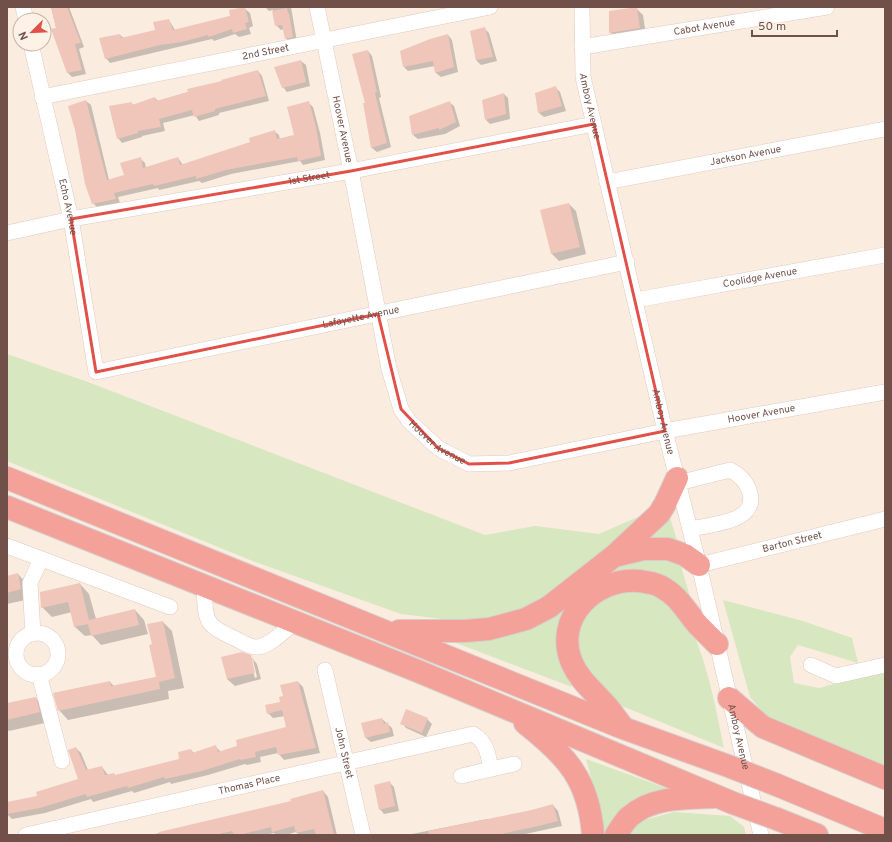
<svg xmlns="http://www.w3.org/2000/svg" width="892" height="842" font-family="Overpass,sans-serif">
<rect width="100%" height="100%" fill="#fbece0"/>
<path fill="#d7e7c0" d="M7,354L88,382L485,535L535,526L599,534L649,512L563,588L523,610L474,623L401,614L250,560L7,461Z
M668,511L677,540L638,542Z
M651,556L680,563L692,603L672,584L594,583L621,564Z
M644,590C652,594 666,596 672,602C702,628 716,709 724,748L622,706L590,679L577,658L575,626L606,594Z
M575,599L559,640L572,687L443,638Z
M723,600L803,621L852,638L858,663L798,645L790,657L794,683L819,688L871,674L885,672V767L769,719L750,697Z
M586,759L677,792L608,835H600L596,797Z
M674,812L730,816L744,827L746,835H626L640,821Z"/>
<path fill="#0003" fill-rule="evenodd" d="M51,7H69L84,47L79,49L86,74L72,77L67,72Z
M265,7H291L297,42L290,43L286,38L284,29L281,30L276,25L273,10L269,11Z
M636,8L643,15L646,35L617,39L610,32Z
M245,9L250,13L253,26L249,28L251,34L239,37L235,34L214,41L212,39L110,63L106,58L120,35L124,38L156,31L169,20L175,30L231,16Z
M484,28L489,33L497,61L481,65L476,60L471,32Z
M448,35L452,40L458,72L441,77L436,73L435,66L408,71L404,67Z
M368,51L372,56L381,97L379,98L391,147L377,152L372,148L364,104L366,103Z
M301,61L306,65L310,86L287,92L283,87Z
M258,71L262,76L269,101L219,113V115L199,121L195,115L163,123L165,131L142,136V137L122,143L118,138L131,103L133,105L155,98L158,101Z
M555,87L560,92L566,111L544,117L539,113Z
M504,94L508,98L510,119L490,124L486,120Z
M86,101L91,105L109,180L125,176L140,158L145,163L146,168L178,158L183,165L251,143L274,131L279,135L280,140L295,136L308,102L313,107L320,133L325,160L303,165L300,161L231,174L202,183L199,181L159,190L158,188L118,197L120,203L98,208L93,203Z
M449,102L454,106L460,126L445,134L418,139L413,135Z
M569,204L576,211L586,254L559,261L552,254L542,211Z
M18,574L27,584L30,599L7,604V577Z
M80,584L89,594L96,619L135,610L144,620L148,634L101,645L92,635L85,636L75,627L72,612L52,617L42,607Z
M163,622L172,631L184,688L168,691L169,699L68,720L59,710L110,682L114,686L157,677L153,645Z
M250,656L257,664L261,679L235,686L227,679ZM250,660H253L257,677L255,678Z
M298,682L303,687L320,753L284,760L278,753L260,757L261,762L247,765L245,764L208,775L171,784L170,782L134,793L132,791L93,802L91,799L45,813L12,819L7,814V803L38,797L79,779L76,748L81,753L88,770L102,767L108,775L114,774L116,776L180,760L191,750L194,753L215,746L221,752L288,728L285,716L273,718L268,713L281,703L284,696Z
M35,698L45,707L49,722L9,731L7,729V704Z
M382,719L392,728L394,736L371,742L366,738L363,724Z
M427,719L432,724L426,737L406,728L402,723Z
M390,783L394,787L399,811L384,814L380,809Z
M323,791L328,797L337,835H299L296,832L286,835H276L274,833L265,835H151L292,802Z
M553,805L558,811L562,826L521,835H407L487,819L489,821Z"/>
<path fill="#efc6b9" d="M51,7H67L81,43L75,44L82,70L67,73L51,29L56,28Z
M245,7L249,22L245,23L247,29L233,33L232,29L209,37L208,35L182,42L160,45L105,59L99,38L120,34L121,38L155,30L153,22L169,19L173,30L230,16L229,10Z
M637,7L640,28L609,33V11Z
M287,8L288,13H289L293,37L285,39L282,25L275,26L272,11Z
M485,27L493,57L476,60L470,31Z
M448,34L454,67L435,73L433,61L403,67L400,51L430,39Z
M368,50L377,92L375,93L387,143L371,148L363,103H365L352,54Z
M301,60L306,82L282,88L274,67Z
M258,70L266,96L215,109V111L194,117L192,110L159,119L161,127L138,131V133L117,139L109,106L132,102V105L155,97L156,101L188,92L187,89L222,81L221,80Z
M556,86L562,106L538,113L535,93Z
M504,93L506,114L485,120L482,100Z
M86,100L107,180L124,175L120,163L141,157L143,168L178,157L180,165L250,142L249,138L275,130L277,139L294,135L287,107L309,101L316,127L321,156L298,161L297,157L226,170L196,179V176L154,186L153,184L114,193L116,199L92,204L85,184L75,130L68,106Z
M450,101L456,122L439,130V128L412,135L409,116Z
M569,203L580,247L551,254L540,210Z
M18,573L21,589L7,593V576Z
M80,583L89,620L135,609L139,625L91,636L88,624L74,627L68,602L41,608L40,592Z
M163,621L175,678L159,682L160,689L58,711L53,693L110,681L111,686L156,677L149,645L152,644L147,624Z
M242,652L251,655L255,673L227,679L221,657Z
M298,681L316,748L278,755L276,747L255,752L256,757L241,760L240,759L202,771L165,779L164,777L128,788L127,786L87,797L86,794L40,808L7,814V802L37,796L36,792L78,779L68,750L76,747L86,770L102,766L105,775L114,773L115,775L179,759L178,752L191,749L192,753L216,745L218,752L237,746L236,740L286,727L282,710L267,714L265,705L280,702L279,697L283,696L280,685Z
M36,697L40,712L7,720V703Z
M406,709L428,718L422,733L400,724Z
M382,718L384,724L388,722L390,732L365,738L361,723Z
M390,781L395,806L379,810L374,785Z
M323,790L334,835H316L314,829L296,833L294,826L272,832L271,827L240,835H234L232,831L215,835H159V832L291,801L290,799Z
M553,804L558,821L534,827L497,835H429L428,831L532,810Z"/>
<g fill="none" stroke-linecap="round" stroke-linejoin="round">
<g stroke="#e0c9c0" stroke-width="16">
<g id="minor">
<path d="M23,7L26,20"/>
<path id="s1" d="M317,7L351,171L389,369L401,409L409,421L438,448L469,464L509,463L665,431L885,392"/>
<path id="s2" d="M582,7L583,77L665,431L699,565L761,835"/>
<path id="s3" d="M31,44L71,219L96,372L627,262"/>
<path id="s4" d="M582,47L827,7"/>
<path id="s5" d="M42,97L490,7"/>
<path id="s6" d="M607,182L885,129"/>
<path id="s7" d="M7,233L71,219L351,171L594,124"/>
<path id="s8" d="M636,300L885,255"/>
<path d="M678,483L730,470C740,475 747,482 750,493C757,523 711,524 690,529"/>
<path d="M7,546L170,607"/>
<path id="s9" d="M699,565L885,519"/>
<path d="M204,587C206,624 204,624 238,640C244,643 252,648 258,647C271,645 284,631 294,623"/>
<circle cx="37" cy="654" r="21"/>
<path d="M33,634L30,583L41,559"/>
<path d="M811,665L836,676L885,665"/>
<path id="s10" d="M325,670L363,835"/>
<path d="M39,674L62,761"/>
<path d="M461,776L514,764"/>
<path id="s11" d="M26,835L473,734C487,742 488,754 491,769"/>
</g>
</g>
<g stroke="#d7cecc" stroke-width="24">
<path id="highway" d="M7,478L623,728L731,767
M7,507L420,672L733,803
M615,555L659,514L665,504L677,478
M399,631H465L489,629L526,619L549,607L614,556L643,549H668L685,555L699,565
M729,698L763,727L885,778
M525,723C567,756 589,780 593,835
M623,727C616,719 611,710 604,703C592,690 579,679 572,663C553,618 595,577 639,581C646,582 654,583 660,586C680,597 684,609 698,625C704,631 711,638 717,644
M777,785L885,830
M777,819L817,835
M616,835C620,829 624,822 629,817C652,797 684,798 713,797"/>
</g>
<use href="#minor" stroke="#fff" stroke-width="15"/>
<use href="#highway" stroke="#f3a199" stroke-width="22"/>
<g stroke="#d7cecc" stroke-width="24" stroke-linecap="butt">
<path id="highway-bridge" d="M731,767L777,785
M733,803L777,819"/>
</g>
<use href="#highway-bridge" stroke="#f3a199" stroke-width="22"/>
</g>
<path fill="none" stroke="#e15149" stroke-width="3" stroke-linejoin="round" d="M594,124L665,431L509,463L469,464L438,448L401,409L378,314L96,372L71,219L351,171Z"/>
<g text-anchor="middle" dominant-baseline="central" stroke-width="3.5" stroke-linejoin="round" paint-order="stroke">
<g font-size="10" fill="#715049" stroke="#fef1e6">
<text stroke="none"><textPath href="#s4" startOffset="124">Cabot Avenue</textPath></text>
<text stroke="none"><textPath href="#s5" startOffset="228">2nd Street</textPath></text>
<text stroke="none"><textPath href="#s2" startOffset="100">Amboy Avenue</textPath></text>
<text stroke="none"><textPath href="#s1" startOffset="125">Hoover Avenue</textPath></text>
<text stroke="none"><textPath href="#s6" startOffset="141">Jackson Avenue</textPath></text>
<text stroke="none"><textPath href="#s7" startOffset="307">1st Street</textPath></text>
<text stroke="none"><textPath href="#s3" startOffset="167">Echo Avenue</textPath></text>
<text stroke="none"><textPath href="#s8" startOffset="126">Coolidge Avenue</textPath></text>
<text stroke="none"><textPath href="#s3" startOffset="605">Lafayette Avenue</textPath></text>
<text stroke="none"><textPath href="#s1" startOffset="797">Hoover Avenue</textPath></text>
<text stroke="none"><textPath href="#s2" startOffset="424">Amboy Avenue</textPath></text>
<text stroke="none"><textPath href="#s1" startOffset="461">Hoover Avenue</textPath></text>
<text stroke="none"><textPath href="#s9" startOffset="96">Barton Street</textPath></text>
<text stroke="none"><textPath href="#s2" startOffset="748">Amboy Avenue</textPath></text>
<text stroke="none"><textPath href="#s10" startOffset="85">John Street</textPath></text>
<text stroke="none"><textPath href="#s11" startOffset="229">Thomas Place</textPath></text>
</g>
</g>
<rect width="892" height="842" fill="none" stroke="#715049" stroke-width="16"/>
<g transform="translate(32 32) rotate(246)"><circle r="19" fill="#fef1e6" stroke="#c6b1a7"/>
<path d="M0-3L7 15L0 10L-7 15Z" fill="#e15149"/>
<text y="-6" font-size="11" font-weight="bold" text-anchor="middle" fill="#715049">N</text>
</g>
<path d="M752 30v6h85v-6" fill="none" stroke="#715049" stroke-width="2"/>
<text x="758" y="30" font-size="12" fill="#715049" stroke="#fef1e6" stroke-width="3" paint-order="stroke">50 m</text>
</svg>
